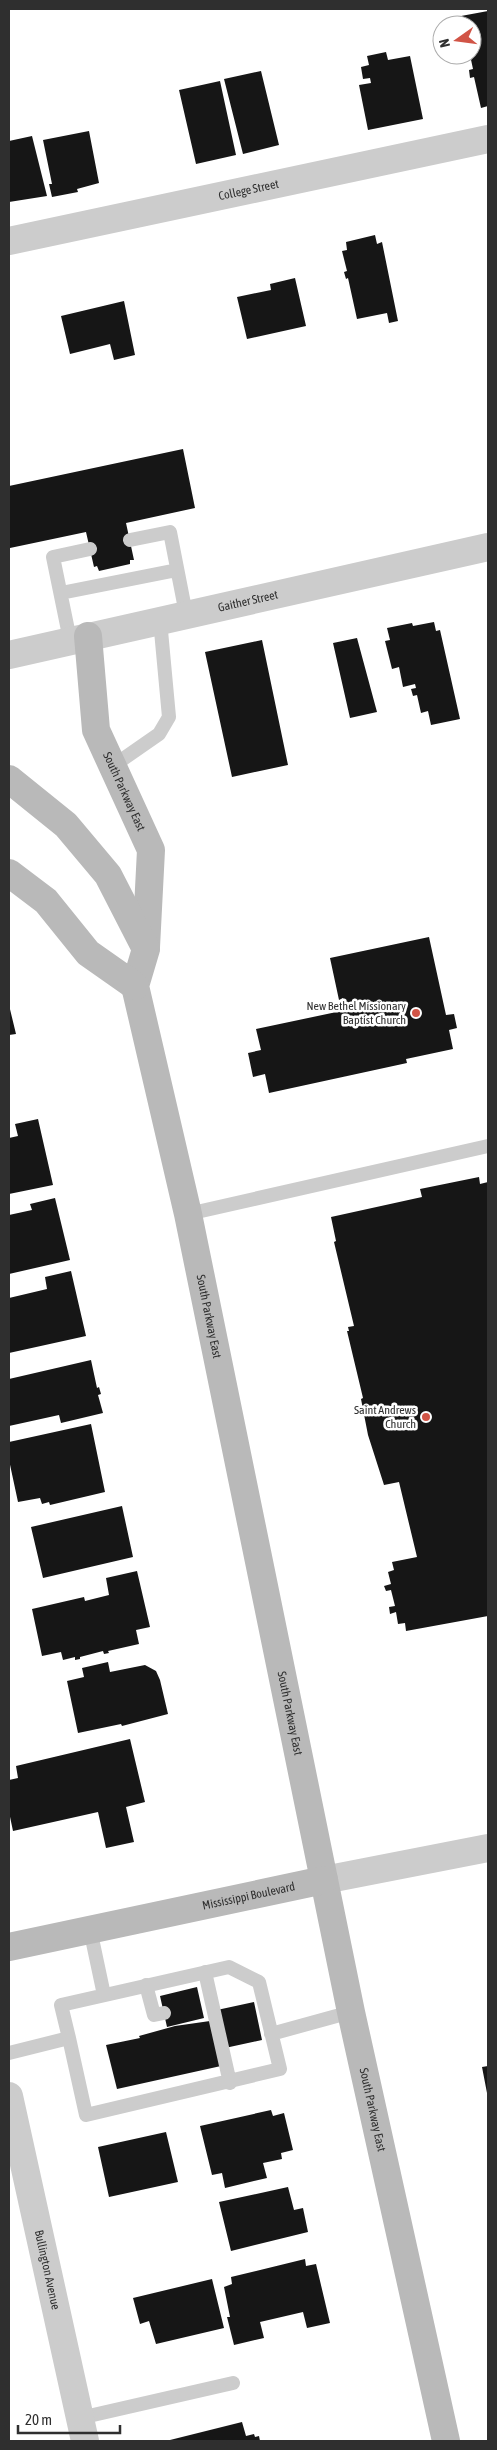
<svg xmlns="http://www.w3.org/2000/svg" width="497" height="2450" font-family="'Asap Condensed',sans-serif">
<rect width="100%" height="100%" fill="#fff"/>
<path fill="#161616" d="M488,11V106L481,108L474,77L470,78L469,70L473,69L470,55L472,25H463L461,16Z
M386,52L388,60L410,56L423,119L368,130L359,85L371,83L370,78L363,79L361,67L369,65L367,56Z
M261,71L279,145L243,154L224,79Z
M220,81L236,155L196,164L179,90Z
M89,131L99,183L77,189L78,192L52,197L49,184H52L43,140Z
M32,136L47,196L9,202V141Z
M375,235L377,244L382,242L398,321L389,323L387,313L357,319L348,278L346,279L344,272L347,271L342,251L347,250L346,242Z
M295,278L306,326L247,339L237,297L271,290L270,284Z
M124,301L135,355L114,360L110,344L70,354L61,316Z
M183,449L195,508L126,523L134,560H130V564L99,571L97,566L94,567L86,532L10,548L9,486Z
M434,622L436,631L440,630L460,719L431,725L428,711L421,713L417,695L413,696L411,689L416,688L415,684L403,687L399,667L392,669L385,641L390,640L387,628L412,623L413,626Z
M357,638L377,712L350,718L333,643Z
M262,640L288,765L232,777L205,652Z
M429,937L446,1015L454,1014L457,1028L449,1030L453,1049L406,1059L407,1063L269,1093L265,1074L253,1077L248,1053L261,1050L256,1029L346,1010L343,998L339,1000L330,958Z
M9,1005L16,1034L9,1035Z
M38,1119L53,1185L9,1194V1138L18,1136L15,1124Z
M479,1177L480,1184L488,1182V1616L406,1631L405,1623L398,1624L396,1612L390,1614L389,1607L395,1606L391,1590L386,1591L384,1586L391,1584L388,1572L394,1570L392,1562L417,1557L399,1482L384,1485L368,1435L361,1399L363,1398L347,1331H349L348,1327L354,1326L334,1242L336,1241L331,1217L422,1197L420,1189Z
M55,1198L70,1260L9,1274V1215L32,1210L30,1204Z
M71,1271L86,1336L9,1353V1298L47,1289L45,1277Z
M91,1360L97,1388L99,1387L101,1394L98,1395L103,1413L61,1423L59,1415L9,1426V1379Z
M91,1424L105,1492L50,1505L49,1502L42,1504L40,1498L18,1502L9,1460V1442Z
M122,1506L133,1557L43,1578L31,1527Z
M137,1571L150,1627L136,1630L139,1644L108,1651L109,1653L104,1654L103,1651L80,1657V1659L75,1660V1657L63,1660L61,1652L42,1656L32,1609L84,1597L85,1601L109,1595L106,1578Z
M108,1662L110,1672L145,1665L156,1671L160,1680L168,1714L122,1726L121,1724L78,1733L67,1681L84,1677L82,1668Z
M130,1739L145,1802L126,1807L134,1842L106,1848L98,1812L13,1831L9,1812V1780L18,1778L16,1766Z
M197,1987L204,2018L167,2027L160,1996Z
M254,2002L262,2040L225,2048L217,2010Z
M210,2021L221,2066L117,2089L106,2045L140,2038L139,2036L175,2026Z
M488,2066V2093H487L482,2067Z
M271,2110L273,2116L284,2113L293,2150L281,2153L282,2159L263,2163L267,2178L225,2188L222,2173L212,2175L200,2126Z
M166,2132L178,2182L109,2197L98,2147Z
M288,2187L294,2210L303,2208L308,2232L231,2251L219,2202Z
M305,2259L306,2266L316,2264L330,2323L307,2328L303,2312L260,2322L264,2338L234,2345L227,2317H230L224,2287L232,2284L231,2277Z
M212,2279L224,2328L156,2344L149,2321L140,2324L133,2298Z
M242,2422L246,2436L254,2434L255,2437L259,2436L260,2441H166Z"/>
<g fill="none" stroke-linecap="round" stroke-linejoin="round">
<path stroke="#ccc" stroke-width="14" d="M130,540L170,532L186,614
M61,593L177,570
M70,640L53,557L90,549
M113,766L159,734L169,717L160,620
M188,1214L488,1146
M90,1929L104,1995
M205,1972L230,2083
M146,1985L154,2015L164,2013
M271,2034L351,2012
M9,2053L69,2038L86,2115L280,2069L259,1982L229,1967L61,2005L69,2038
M80,2418L233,2383"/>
<g stroke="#ccc" stroke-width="28">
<path id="s1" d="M9,241L488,139"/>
<path id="s2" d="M9,655L488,547"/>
<path id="s3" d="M9,2096L85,2441"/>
</g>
<path stroke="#ccc" stroke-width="28" d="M324,1880L488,1848"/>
<g stroke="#b9b9b9" stroke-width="28">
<path id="s4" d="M88,636L96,730L151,850L146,947"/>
<path id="s5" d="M9,779L66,825L108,875L146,949L135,986L188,1214L351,2012L446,2441"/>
<path d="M9,873L46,901L88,953L135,986"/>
<path id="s6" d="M9,1947L324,1880"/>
</g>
</g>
<g fill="#d15446" stroke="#fff" stroke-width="2">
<circle cx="416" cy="1013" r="5"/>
<circle cx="426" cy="1417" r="5"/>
</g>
<g text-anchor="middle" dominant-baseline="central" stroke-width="5" stroke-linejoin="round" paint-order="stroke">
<g font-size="12" fill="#2f2f2f" stroke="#fff">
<text stroke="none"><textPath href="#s1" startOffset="245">College Street</textPath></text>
<text stroke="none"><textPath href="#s2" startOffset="245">Gaither Street</textPath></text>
<text stroke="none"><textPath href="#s4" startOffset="162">South Parkway East</textPath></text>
<text stroke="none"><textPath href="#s5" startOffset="599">South Parkway East</textPath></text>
<text stroke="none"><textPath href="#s5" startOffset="1004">South Parkway East</textPath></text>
<text stroke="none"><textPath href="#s6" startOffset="245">Mississippi Boulevard</textPath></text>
<text stroke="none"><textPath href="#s5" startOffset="1409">South Parkway East</textPath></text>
<text stroke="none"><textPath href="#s3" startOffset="178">Bullington Avenue</textPath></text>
</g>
<g font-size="12" fill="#2f2f2f" stroke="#fff" text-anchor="end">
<text x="406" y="1006">New Bethel Missionary<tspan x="406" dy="14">Baptist Church</tspan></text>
<text x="416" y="1410">Saint Andrews<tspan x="416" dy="14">Church</tspan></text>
</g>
</g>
<rect width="497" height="2450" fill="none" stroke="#2f2f2f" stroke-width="20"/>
<g transform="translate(457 40) rotate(256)"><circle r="24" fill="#ffffff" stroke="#acacac"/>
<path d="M0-4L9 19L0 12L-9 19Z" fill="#d15446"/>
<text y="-8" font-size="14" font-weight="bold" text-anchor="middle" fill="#2f2f2f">N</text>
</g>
<path d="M18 2425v8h102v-8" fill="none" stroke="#2f2f2f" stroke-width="2.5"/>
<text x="25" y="2425" font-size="15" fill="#2f2f2f" stroke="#ffffff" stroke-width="4" paint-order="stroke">20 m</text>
</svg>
